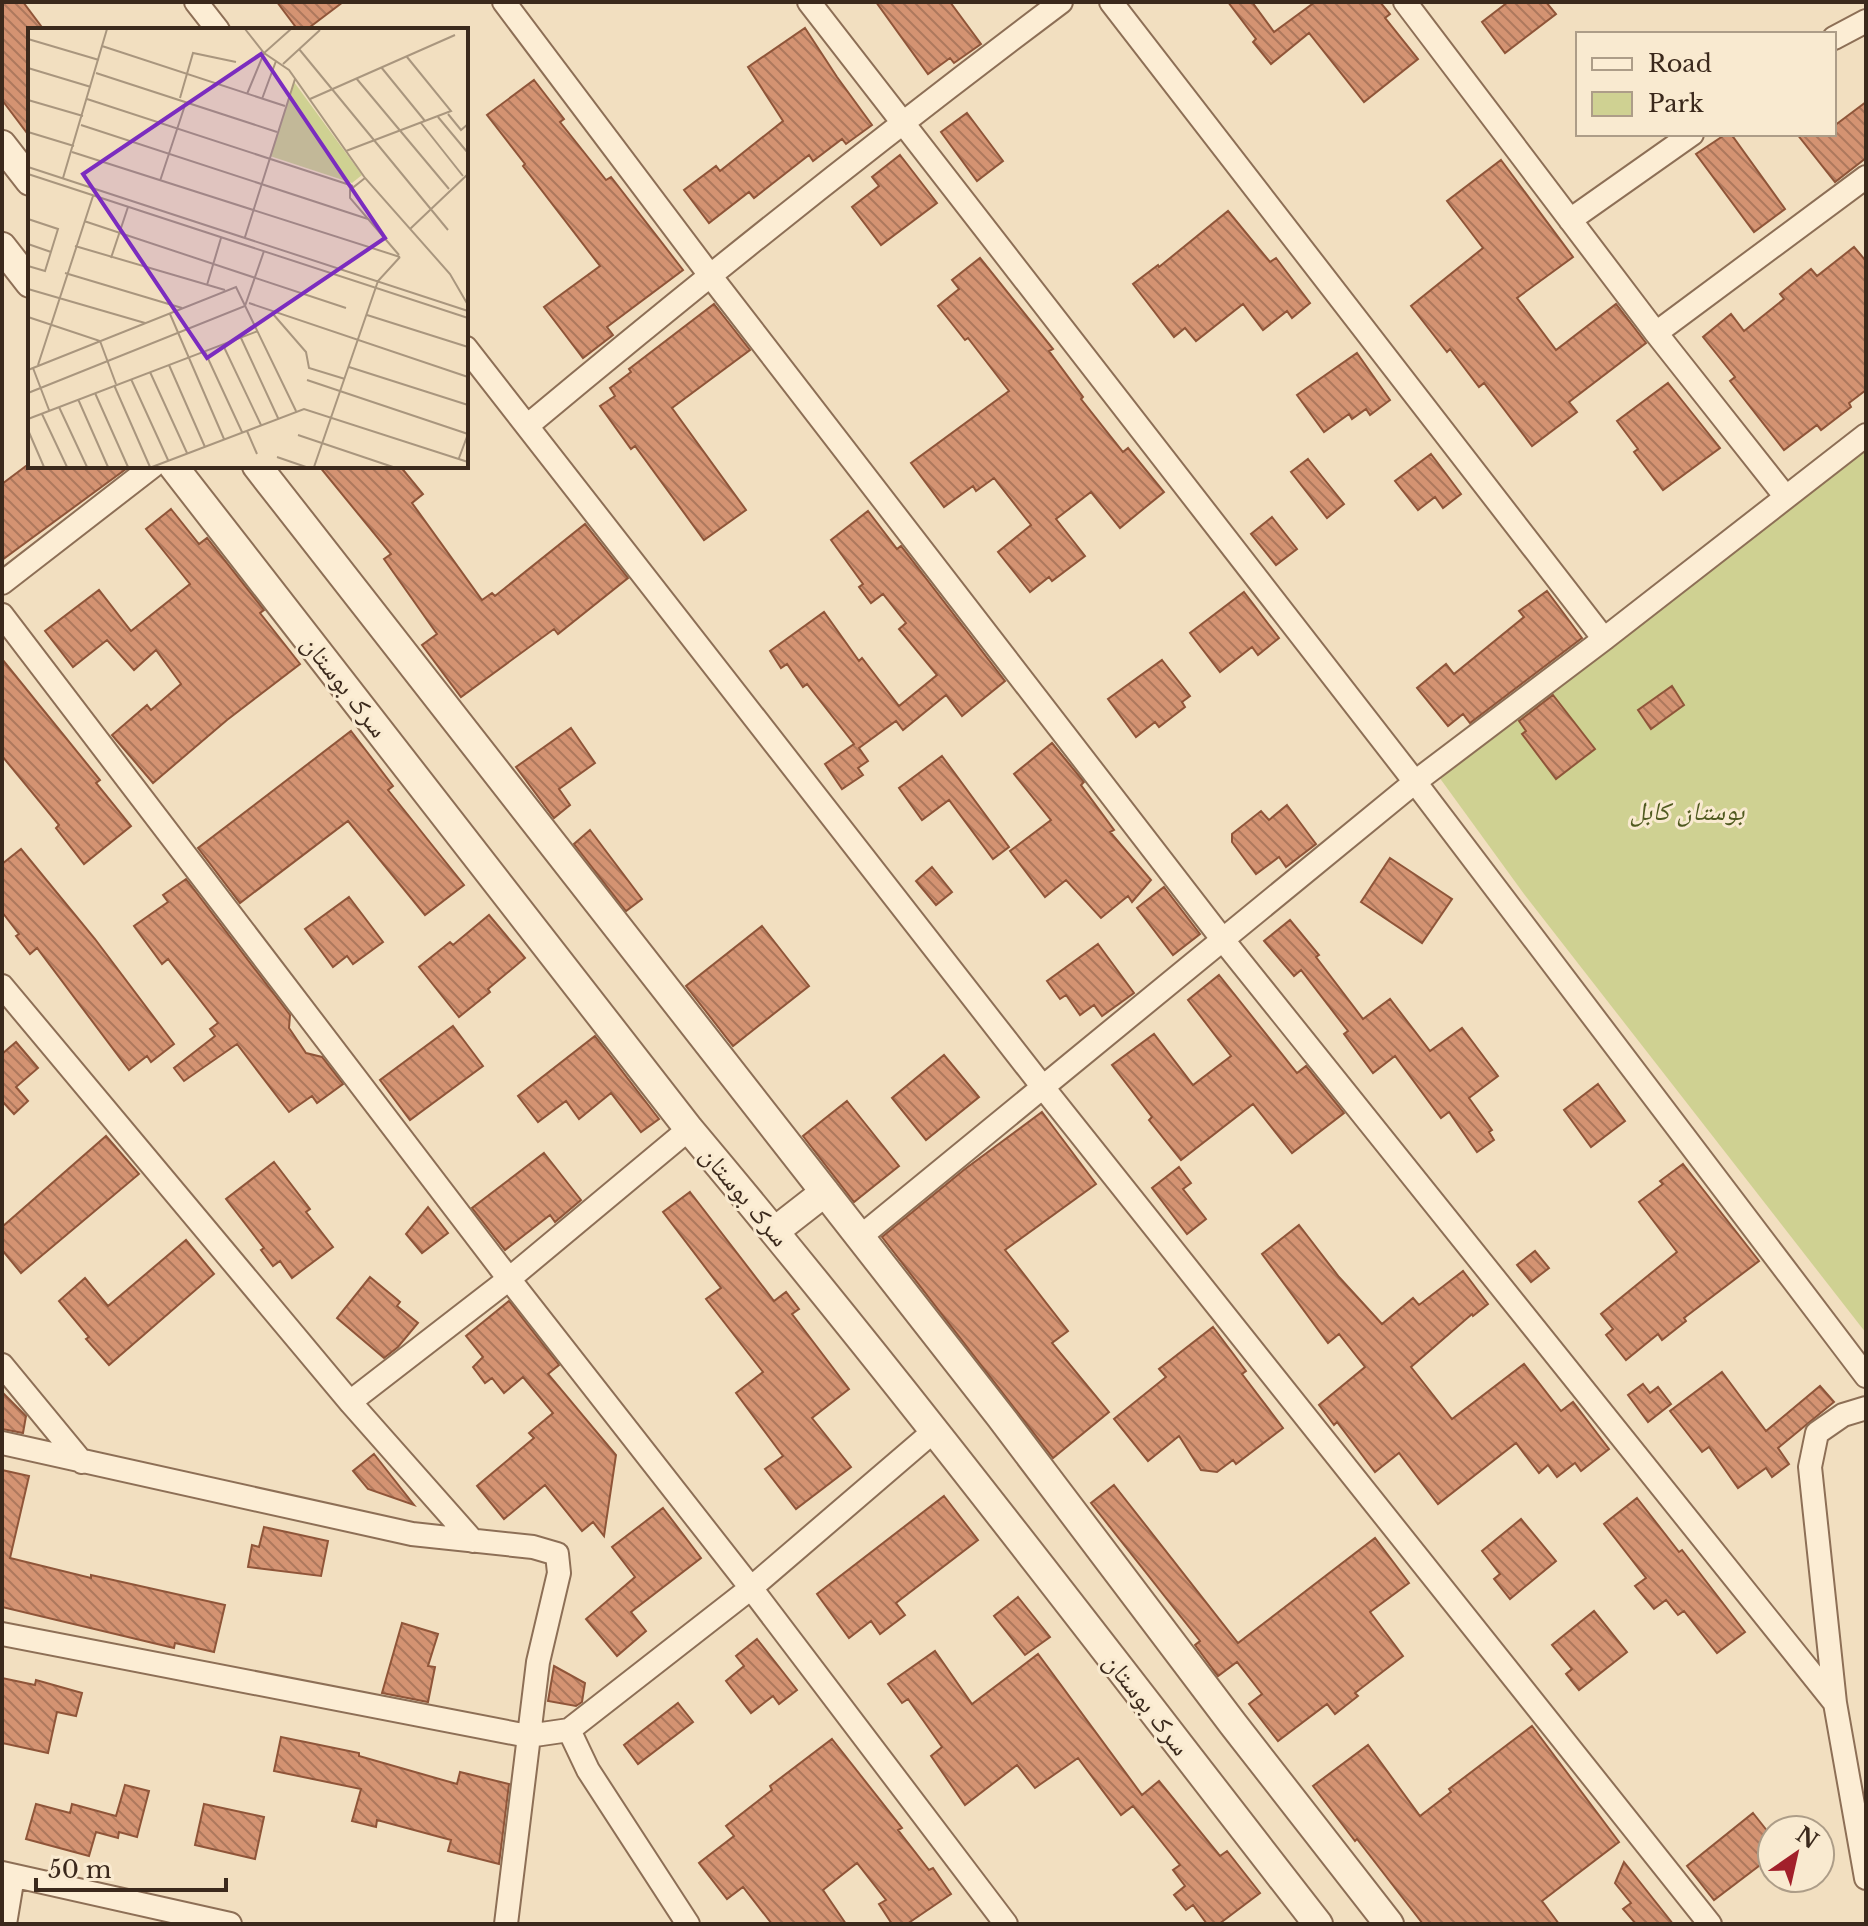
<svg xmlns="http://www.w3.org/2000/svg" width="1868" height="1926" font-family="'Libre Baskerville','Noto Naskh Arabic',serif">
<defs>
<pattern id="building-back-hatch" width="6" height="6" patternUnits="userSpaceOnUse" patternTransform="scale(2)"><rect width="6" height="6" fill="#d49372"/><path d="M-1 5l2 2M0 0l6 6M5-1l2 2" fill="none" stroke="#ad785d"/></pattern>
</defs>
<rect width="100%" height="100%" fill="#f2dfc0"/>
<path fill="#cfd192" d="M1866,443V1333L1524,894L1439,777Z"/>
<path fill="url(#building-back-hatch)" stroke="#8f5539" stroke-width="2" d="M2,2H23L44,30H30V137L2,100Z
M277,2H343L306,30H298Z
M876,2H950L981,44L954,63L950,58L928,74Z
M1228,2H1252L1274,32L1315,2H1380L1390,14L1385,18L1418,59L1364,102L1309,33L1271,64L1253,42L1256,39Z
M1508,2H1546L1556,14L1505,53L1482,22Z
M805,28L837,77L872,125L846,144L842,139L813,161L809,155L754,198L749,192L709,223L684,190L716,166L720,171L783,121L748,67Z
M534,80L564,119L560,122L606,180L611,177L683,270L607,327L613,335L583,358L544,307L600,266L523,166L525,164L487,115Z
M1866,102V158L1835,182L1797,134H1834V126Z
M967,113L1003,161L977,181L941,132Z
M1726,134H1731L1785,209L1754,232L1696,154Z
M900,155L937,203L881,245L852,207L879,186L872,177Z
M1501,160L1573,257L1517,298L1556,350L1616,304L1646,343L1569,402L1577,412L1532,446L1484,383L1479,387L1450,349L1447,352L1411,306L1483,248L1447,201Z
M1228,211L1270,262L1276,258L1310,303L1292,318L1287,311L1263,330L1243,304L1196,341L1185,328L1174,337L1133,284L1158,265L1159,267Z
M1854,247L1866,261V390L1849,403L1851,407L1821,430L1817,425L1784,450L1730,381L1735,377L1703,337L1731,314L1744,331L1784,299L1780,294L1811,269L1817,276Z
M980,258L1053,349L1049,351L1083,397L1081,399L1123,452L1128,448L1164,492L1120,528L1091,492L1056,519L1085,556L1052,581L1049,577L1030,592L998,552L1031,525L994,478L976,491L973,486L944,507L911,463L1009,391L968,338L965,340L938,306L959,289L952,280Z
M714,304L750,350L672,408L746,510L704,540L635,446L631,449L600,406L615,396L610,388L631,372L629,369Z
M1357,353L1390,400L1370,415L1366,409L1352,419L1349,414L1324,432L1297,395Z
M1668,383L1720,448L1663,490L1634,452L1638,449L1617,421Z
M1431,454L1461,494L1443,508L1435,497L1418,510L1395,481Z
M1308,459L1344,504L1327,518L1291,472Z
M26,466H130L2,560V484Z
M319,466H400L423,494L412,503L482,600L492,593L495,596L585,524L628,578L558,634L554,629L461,697L422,645L437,634L384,559L391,554Z
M171,509L199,544L207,538L264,610L260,613L300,664L227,720L153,783L112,735L147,705L151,710L181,684L156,650L134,670L107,640L73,667L45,631L99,590L131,631L190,584L146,529Z
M868,511L897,549L901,546L1005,681L962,716L946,695L903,730L896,721L859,748L868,761L858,768L863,775L842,789L825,764L854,744L807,684L803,687L787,664L781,668L770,651L824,612L859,661L862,658L899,706L937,675L899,629L906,623L883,594L871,603L859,587L863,584L831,540Z
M1272,517L1297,549L1276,565L1251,534Z
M1547,591L1582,638L1470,723L1463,714L1448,726L1417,688L1446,664L1454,674L1524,617L1519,611Z
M1244,592L1279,638L1258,655L1252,647L1220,672L1190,633Z
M2,659L100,780L96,783L131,826L84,864L56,828L59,825L2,756Z
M1162,660L1190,696L1182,702L1185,707L1159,727L1155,722L1136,737L1108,699Z
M1672,686L1684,705L1651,729L1638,710Z
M1553,695L1595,749L1556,779L1522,734L1526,731L1519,721Z
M571,728L595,763L559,789L570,805L554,818L516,767Z
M351,731L393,786L388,790L464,885L425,915L348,821L240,903L198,848Z
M1052,743L1084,782L1081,785L1114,830L1110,832L1151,880L1132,902L1128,896L1101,918L1066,880L1045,897L1010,851L1051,820L1014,774Z
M942,756L1009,847L993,859L949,800L922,820L899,788Z
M1287,805L1316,844L1286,867L1279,857L1256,874L1232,842V834L1261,811L1269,820Z
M590,830L642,899L626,911L574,844Z
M21,849L95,939L174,1044L151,1062L147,1056L129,1070L37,948L30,954L16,936L19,934L2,912V864Z
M1390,858L1452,899L1422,943L1361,902Z
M932,867L952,892L936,905L916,881Z
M186,879L290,1015L289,1028L306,1053L322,1057L343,1084L317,1103L312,1096L289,1112L237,1044L184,1081L174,1068L215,1036L210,1029L218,1023L168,959L162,964L134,926L168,902L163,895Z
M1164,887L1200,934L1173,955L1137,908Z
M349,897L383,942L353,964L347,956L333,967L305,929Z
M489,915L525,958L488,989L490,992L459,1017L419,967L450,942L453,945Z
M1290,920L1319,955L1316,957L1363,1019L1390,999L1430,1051L1462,1028L1498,1076L1469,1098L1492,1130L1489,1132L1494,1140L1477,1152L1449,1112L1441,1118L1395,1056L1373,1073L1344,1034L1348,1031L1301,970L1294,976L1264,941Z
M762,926L809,986L733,1046L686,986Z
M1098,944L1134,993L1102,1016L1094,1005L1080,1015L1066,995L1060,999L1047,981Z
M1219,975L1297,1073L1306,1066L1344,1113L1292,1153L1253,1104L1181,1160L1149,1120L1152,1117L1112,1065L1154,1034L1193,1085L1231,1056L1188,1000Z
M453,1026L483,1066L410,1120L380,1080Z
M595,1036L659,1119L641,1132L611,1093L579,1119L566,1101L538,1122L518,1096Z
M16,1042L38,1068L16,1087L28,1101L14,1114L2,1101V1054Z
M944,1055L979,1097L926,1140L892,1098Z
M1598,1084L1625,1121L1591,1147L1564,1110Z
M847,1101L899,1166L854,1202L803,1136Z
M1042,1112L1096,1184L1005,1250L1068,1331L1052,1343L1109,1412L1053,1458L882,1237L965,1169Z
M106,1136L139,1174L21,1273L2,1250V1227Z
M544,1153L581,1200L555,1222L550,1215L505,1250L472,1208Z
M274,1162L310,1209L306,1212L333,1247L292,1278L280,1261L273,1266L261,1250L264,1248L226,1199Z
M1683,1164L1759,1261L1684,1318L1686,1321L1662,1340L1658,1334L1626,1360L1606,1335L1613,1329L1601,1314L1677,1252L1639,1202L1663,1184L1660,1181Z
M1179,1167L1191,1183L1183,1189L1206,1219L1187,1234L1152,1188Z
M690,1192L774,1301L786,1292L799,1309L792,1314L849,1389L812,1418L851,1467L796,1509L765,1469L783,1456L736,1393L763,1372L706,1299L721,1288L663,1212Z
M428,1207L448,1233L422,1253L406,1234Z
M1299,1225L1339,1277L1382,1324L1413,1298L1419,1305L1463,1271L1488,1304L1473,1316L1472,1314L1411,1367L1452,1419L1524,1364L1561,1411L1573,1402L1609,1449L1581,1471L1575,1463L1557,1477L1548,1465L1539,1473L1516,1443L1438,1504L1399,1453L1375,1472L1337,1422L1334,1425L1319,1405L1365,1367L1339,1334L1328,1343L1262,1254Z
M186,1240L214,1274L109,1365L86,1339L89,1337L59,1301L85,1278L108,1306Z
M1535,1251L1549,1268L1531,1282L1517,1265Z
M370,1277L400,1302L397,1306L418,1323L398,1347L384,1358L337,1318Z
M509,1301L559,1365L548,1374L616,1455L604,1536L593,1522L582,1531L545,1485L504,1519L477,1486L534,1438L529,1433L553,1413L523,1377L504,1393L492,1378L485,1383L473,1367L483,1357L466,1336Z
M1213,1327L1246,1371L1242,1374L1283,1428L1236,1464L1233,1460L1217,1472L1201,1470L1179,1436L1148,1461L1114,1419L1166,1377L1159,1369Z
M1722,1372L1766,1431L1820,1386L1834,1402L1778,1448L1789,1464L1772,1477L1766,1468L1738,1488L1709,1447L1702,1452L1670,1411Z
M1643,1384L1650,1393L1658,1387L1671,1404L1648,1422L1628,1395Z
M2,1392L26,1416L23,1433L2,1429Z
M374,1454L414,1505L368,1489L353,1471Z
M2,1470L29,1476L10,1558L91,1578V1575L225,1605L214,1652L175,1643L174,1648L2,1607Z
M1114,1485L1238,1643L1375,1538L1409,1583L1370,1612L1403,1656L1355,1693L1358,1696L1335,1714L1327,1704L1278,1741L1249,1704L1262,1694L1237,1662L1218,1676L1195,1645L1200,1641L1091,1503Z
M944,1496L978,1540L896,1603L905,1615L880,1634L871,1621L849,1638L817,1594Z
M1637,1498L1679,1552L1682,1550L1745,1632L1717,1653L1684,1611L1678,1615L1666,1600L1654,1609L1635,1586L1646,1578L1604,1524Z
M663,1508L701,1558L631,1612L646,1631L617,1656L586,1619L635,1577L612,1547Z
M1521,1519L1556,1561L1510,1599L1494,1579L1500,1574L1482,1551Z
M264,1527L328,1541L321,1576L248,1567L252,1545L259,1547Z
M1018,1597L1050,1637L1025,1655L994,1616Z
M1594,1611L1627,1652L1579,1690L1566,1674L1572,1669L1552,1645Z
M402,1623L438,1634L428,1666L435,1667L428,1702L382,1693Z
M757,1639L797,1690L779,1704L773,1696L751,1713L726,1681L744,1666L736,1656Z
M935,1651L972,1704L1038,1654L1142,1795L1159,1781L1220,1856L1227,1851L1260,1893L1219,1924H1207L1193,1905L1186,1910L1174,1895L1185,1886L1173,1870L1180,1865L1133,1806L1121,1815L1078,1758L1035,1788L1017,1765L965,1805L931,1756L942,1747L908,1699L902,1703L888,1684Z
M554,1666L585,1683L582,1702L576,1706L548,1701Z
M2,1678L35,1685L36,1680L82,1693L76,1716L57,1712L48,1753L2,1743Z
M678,1703L693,1722L638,1764L624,1745Z
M1532,1726L1619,1842L1542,1901L1559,1924H1423L1357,1839L1355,1841L1313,1786L1368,1745L1420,1816L1451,1792L1449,1789Z
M281,1737L359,1753V1756L457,1784L460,1772L509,1784L499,1864L448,1851L451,1840L377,1820L376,1827L352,1821L361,1789L274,1771Z
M832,1739L902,1828L898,1830L929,1870L933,1868L951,1894L907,1924H892L879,1904L886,1900L857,1863L823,1890L846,1924H772L743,1887L727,1899L699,1863L734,1836L726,1826L772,1790L770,1786Z
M125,1785L149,1791L137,1837L119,1832L118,1838L96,1832L89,1856L26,1839L36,1804L70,1813L72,1804L116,1816Z
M204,1804L264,1817L255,1859L195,1845Z
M1753,1813L1772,1837V1856L1714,1900L1687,1866Z
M1624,1862L1673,1924H1636L1623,1909L1631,1903L1615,1883Z"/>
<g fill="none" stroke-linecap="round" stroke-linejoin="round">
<g stroke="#8d6f56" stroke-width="26">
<path id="minor" d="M196,2L218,30
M504,2L709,274L1223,940L1835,1703
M809,2L1415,782L1866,1376
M1111,2L1604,639
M1405,2L1656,333L1785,496
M1834,38L1866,21
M1570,220L1692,134
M1656,333L1866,177
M466,348L1042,1086L1710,1924
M527,426C702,280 879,139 1061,2
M2,583L153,466
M2,615L509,1279L751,1588L1006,1924
M2,986L350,1402L473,1541
M860,1237L1415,782L1604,639L1866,435
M2,1365L82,1462
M350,1402L509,1279L689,1129
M1866,1408L1843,1415L1817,1433L1810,1467L1835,1703L1866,1878
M2,1443L412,1534L533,1547L557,1554L559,1573L538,1662L506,1924
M2,1634L528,1736L569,1730L751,1588L934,1431
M569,1730L588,1770L688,1924
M2,1873L230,1924
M5,1924L13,1876"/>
</g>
<g stroke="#8d6f56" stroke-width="32">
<path id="tertiary" d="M2,145L30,181
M2,247L30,283
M173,466L689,1129C906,1387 1110,1657 1318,1924
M257,466L1000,1416L1233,1724L1389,1924
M775,1231L825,1192"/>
</g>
<use href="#minor" stroke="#fcedd4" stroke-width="22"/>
<use href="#tertiary" stroke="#fcedd4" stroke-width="28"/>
</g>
<g text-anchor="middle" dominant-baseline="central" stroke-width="6" stroke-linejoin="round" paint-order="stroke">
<g font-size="26" fill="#3b291c" stroke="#f9ead0">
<text transform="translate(345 686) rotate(52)">سرک بوستان</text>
<text transform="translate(745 1196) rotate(50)">سرک بوستان</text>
<text transform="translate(1147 1704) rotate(52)">سرک بوستان</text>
</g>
<g font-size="26" font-style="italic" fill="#505a20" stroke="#f9ead0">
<text x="1687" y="811">بوستان کابل</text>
</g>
</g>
<g transform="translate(28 28)">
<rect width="440" height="440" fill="#f2dfc0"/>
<path d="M266,54L334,147L324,155L242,128Z" fill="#cfd192"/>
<path fill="none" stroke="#a9967e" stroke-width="2" d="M217,1L236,25L261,42L337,150L422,246L440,277M0,11L71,32M74,18L257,78M271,21L420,202M255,36L292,2M353,39L397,93M0,40L63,59M68,45L249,104M328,50L421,161M219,66L236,25L263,1M152,70L165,25L208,34M59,71L325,158M234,71L248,33M282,71L427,7M0,72L55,88M420,86L433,102L440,96M410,89L440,125M393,95L435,148M53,97L340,191M0,104L46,118M318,123L423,83L379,29M44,124L372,229M0,139L440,283M0,146L440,290M35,150L79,1M337,150L322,162V170L371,227M132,153L158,74M0,191L30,201L17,243L0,238M56,193L318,280M382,201L440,146M217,209L267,51M0,216L23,224M47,218L197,262M83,230L100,179M37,245L154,280M179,257L193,210M0,261L117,295M221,275L440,349M142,286L196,411M245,286L278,324L281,340L317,351M339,287L440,319M0,289L72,313L88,356M213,310L250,390M195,317L233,397M177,324L214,404M10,337L65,168M141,337L177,419M321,339L440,377M5,340L21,382M0,342L208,259L268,383M122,344L159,425M103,351L140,432M279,352L440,406M86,357L122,439M0,365L217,278L236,223M67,365L100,439M50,371L80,439M31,379L59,439M14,386L39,439M0,391L230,303M0,402L16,439M219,403L229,426M270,407L365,439M249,429L278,439M431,430L440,406M124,439L276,381L440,434M286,439L350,253L372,229"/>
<path fill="#7b2cbf" fill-opacity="0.15" stroke="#7b2cbf" stroke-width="4" d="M233,26L357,210L179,330L55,146Z"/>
<rect width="440" height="440" fill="none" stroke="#3b291c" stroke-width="4"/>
</g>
<rect width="1868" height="1926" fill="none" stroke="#3b291c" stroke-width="8"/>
<rect x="1576" y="32" width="260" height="104" fill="#f9ead0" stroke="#ad9d88" stroke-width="2"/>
<rect x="1592" y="58" width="40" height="12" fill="#fcedd4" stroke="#ad9d88" stroke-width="2"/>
<text x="1648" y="72" font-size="24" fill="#3b291c">Road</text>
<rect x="1592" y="92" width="40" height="24" fill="#cfd192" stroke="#ad9d88" stroke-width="2"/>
<text x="1648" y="112" font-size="24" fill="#3b291c">Park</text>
<g transform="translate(1796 1854) rotate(34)"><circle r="38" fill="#f9ead0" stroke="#ad9d88" stroke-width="2"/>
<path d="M0-6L14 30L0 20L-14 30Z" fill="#a2202b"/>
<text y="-12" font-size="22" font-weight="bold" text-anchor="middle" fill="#3b291c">N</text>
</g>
<path d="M36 1878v12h190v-12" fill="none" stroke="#3b291c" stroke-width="4"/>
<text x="48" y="1878" font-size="24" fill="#3b291c" stroke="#f9ead0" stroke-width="6" paint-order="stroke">50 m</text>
</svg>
